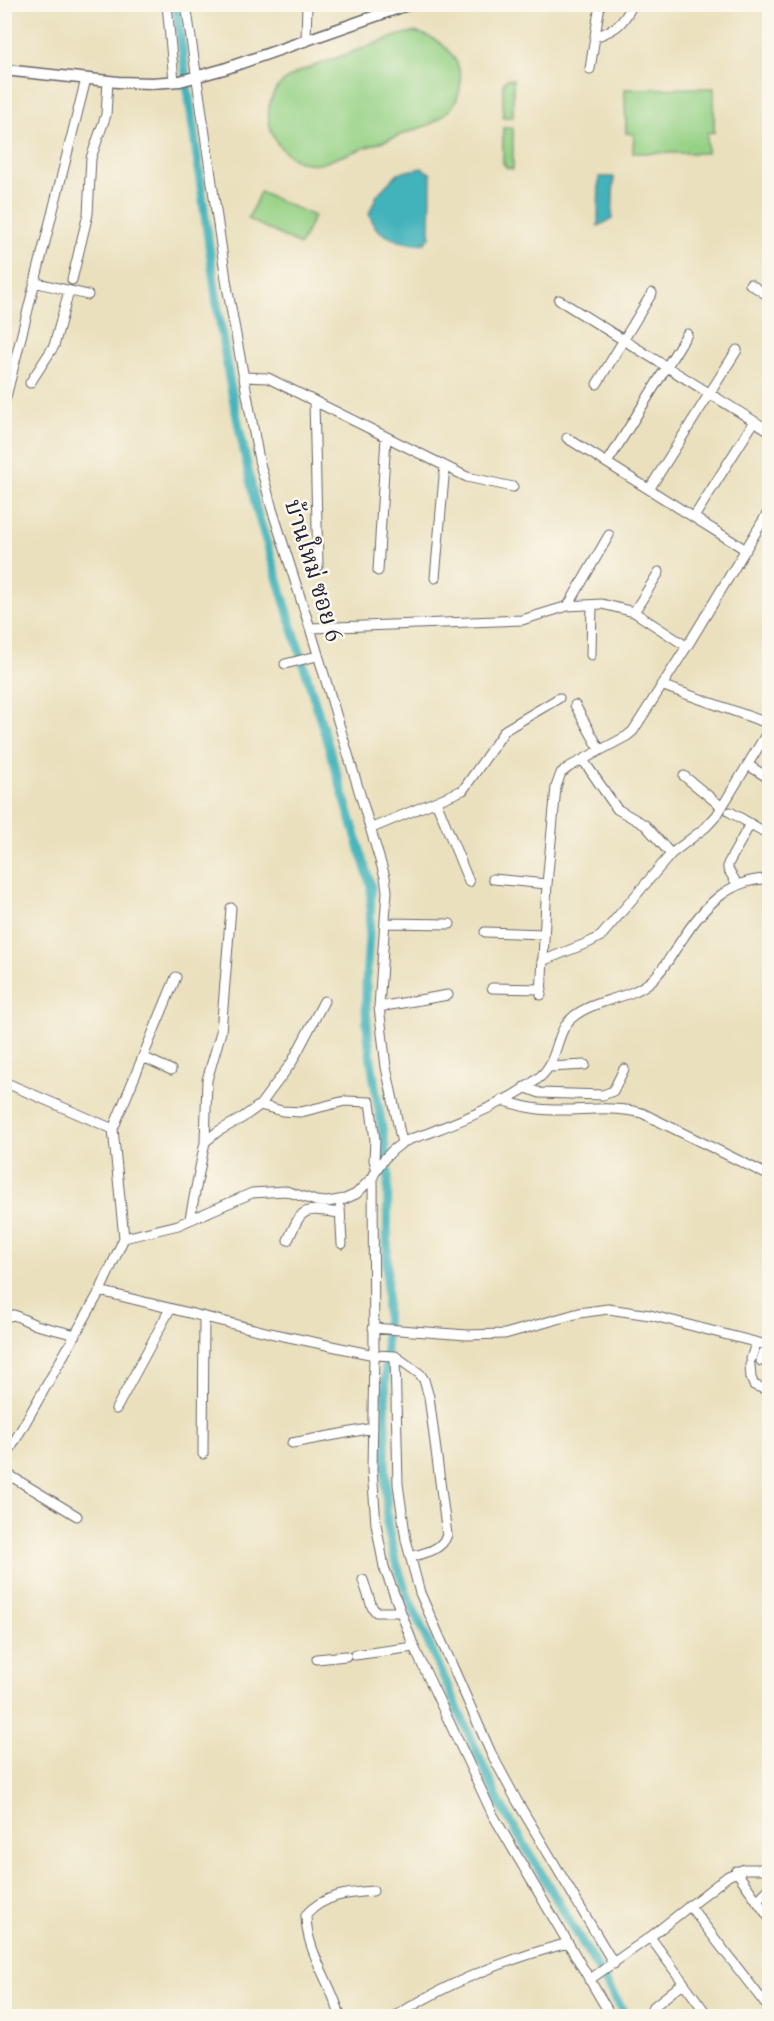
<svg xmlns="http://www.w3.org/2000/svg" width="774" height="2021" font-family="'Sorts Mill Goudy','Noto Serif Thai',serif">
<rect width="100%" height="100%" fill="#fbf7ec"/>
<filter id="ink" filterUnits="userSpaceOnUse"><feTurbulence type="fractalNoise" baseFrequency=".0167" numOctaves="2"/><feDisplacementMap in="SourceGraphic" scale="12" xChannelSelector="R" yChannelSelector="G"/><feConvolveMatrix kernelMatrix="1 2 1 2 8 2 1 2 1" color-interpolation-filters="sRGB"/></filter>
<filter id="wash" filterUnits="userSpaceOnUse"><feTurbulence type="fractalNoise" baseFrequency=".008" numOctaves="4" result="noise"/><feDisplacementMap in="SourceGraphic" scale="24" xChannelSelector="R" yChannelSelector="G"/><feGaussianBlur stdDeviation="1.35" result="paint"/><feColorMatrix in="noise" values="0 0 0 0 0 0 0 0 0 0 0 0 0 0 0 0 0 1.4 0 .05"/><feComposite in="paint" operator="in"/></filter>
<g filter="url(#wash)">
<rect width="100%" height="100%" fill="#eae0bd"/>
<path fill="#95d185" stroke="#5c7a60" stroke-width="1.5" d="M413,32C449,37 474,73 453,106C447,114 439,119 431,124L320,164C314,163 307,164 302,162C272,152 259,115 276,89C282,81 290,77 298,72L396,36Z
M507,79H513V117H503V84Z
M714,88V132L707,133V153H633L634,134L626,133L625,89Z
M503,128H513V169L507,168L503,163Z
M260,192L314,216L300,245L248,219Z"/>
<path fill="#43b3bb" stroke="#326a7b" stroke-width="1.5" d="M422,168L431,174L430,237L425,243C409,246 387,239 375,227C373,224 371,218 369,214L377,195L398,173Z
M599,177H614L612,219L598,226Z"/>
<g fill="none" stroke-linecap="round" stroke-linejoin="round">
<path stroke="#43b3bb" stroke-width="9" d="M176,4L218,311L230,384L256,508L371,886C372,921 366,956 366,992C365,1052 382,1112 388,1171L385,1452L387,1523L394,1556L408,1597L499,1802L626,2016"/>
</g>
</g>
<g filter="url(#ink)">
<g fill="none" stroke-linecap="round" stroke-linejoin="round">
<g stroke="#686468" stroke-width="11">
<path id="minor" d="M167,4L174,81
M186,4L227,286L259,460L272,509L310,628L385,877L387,891L379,1007L386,1067L402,1143
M595,37C617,29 622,25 633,4
M306,41L307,4
M590,69L600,4
M72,280L88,214L91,158L106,115L108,81
M34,282L88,295
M750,284L770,297
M559,300L770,431
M243,377L268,378L467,477L513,487
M30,383L54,346L69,291
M597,384L652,293
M314,401L318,566
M4,405L86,79
M567,438L746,550
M607,463L687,334
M650,488L737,350
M694,517L754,422
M378,571L386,437
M435,578L445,466
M568,606L609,535
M634,612L659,572
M310,628L522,620L568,606L602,604L634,612L686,646
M591,655L592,605
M285,664L317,656
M661,685L770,724
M575,705L600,750
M583,760L617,809L645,825L671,854
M748,765L770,779
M684,776L722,807
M436,801L469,882
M730,812L770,835
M372,828L463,790L505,730L559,698
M493,879L547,884
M737,884L728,869V864L750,824
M385,923L450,924
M485,932L544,934
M542,961L590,942L601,936L671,854L706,827L717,815L770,728
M492,988L542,989
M541,995L547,884L556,787L561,773L569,767L627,736L633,731L691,640L770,509
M379,1007L448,995
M143,1057L171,1070
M550,1067L585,1065
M4,1082L113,1129
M524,1087L540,1093L603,1095L613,1091L624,1069
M502,1100C514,1104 526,1108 539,1109C573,1113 608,1104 642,1113L770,1176
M260,1105L282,1111L301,1112L345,1101L370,1102L375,1140L374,1160L376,1167
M205,1142L217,1132L242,1118L260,1105L292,1062L324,1001
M340,1208L342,1244
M190,1218L205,1142L207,1080L221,1032L231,908
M124,1238L178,1225L252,1193L286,1191L316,1201L327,1202L345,1199L356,1194L373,1177
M288,1240C303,1206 303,1208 340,1213
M100,1291L270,1333L374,1355L395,1356L420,1374L424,1380L429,1397L447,1535C441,1551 424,1553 410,1557
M4,1317L14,1315L36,1325L76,1335
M373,1328L467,1335L505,1334L579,1313L608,1309L650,1315L770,1346
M395,1356L398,1484L406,1540L420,1593L491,1753L517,1801L614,1964
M751,1359L756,1343
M761,1361L770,1334
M750,1365L751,1378L754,1385L770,1391
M116,1409L170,1309
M292,1443L373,1428
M203,1454L204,1318
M4,1460L100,1291L124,1238L113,1129L176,977
M4,1472L77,1516
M363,1580L372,1607L376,1612H401
M355,1655L414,1647
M317,1659L346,1656
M736,1871L770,1919
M757,1901L770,1888
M689,1905L770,2010
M650,1937L708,2016
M589,1980L650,1937L728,1876L744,1869H770
M652,2008L683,1983
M340,2016C331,1982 306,1952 306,1915C323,1895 348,1893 373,1891
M396,2016C448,1982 508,1959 568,1943
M611,2016L493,1815L414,1647L384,1567L376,1524L372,1470L374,1355L373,1177C378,1164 390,1151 402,1143C412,1137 426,1135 436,1130C468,1118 516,1098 541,1076C559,1060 555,1031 573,1017C594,999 629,1000 651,981C664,970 671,955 681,941C702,909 728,878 770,879"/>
</g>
<g stroke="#686468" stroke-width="13">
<path id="major" d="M4,70L118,82L152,83L180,81L224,69L410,4"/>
</g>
<use href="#minor" stroke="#fff" stroke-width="9"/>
<use href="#major" stroke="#fff" stroke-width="10"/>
</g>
</g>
<g text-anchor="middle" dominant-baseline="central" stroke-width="5" stroke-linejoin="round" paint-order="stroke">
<g font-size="24" fill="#22223b" stroke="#fbf7ec">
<text transform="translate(312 571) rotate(73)">บ้านใหม่ ซอย 6</text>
</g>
</g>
<rect width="774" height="2021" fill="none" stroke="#fbf7ec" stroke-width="24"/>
</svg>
